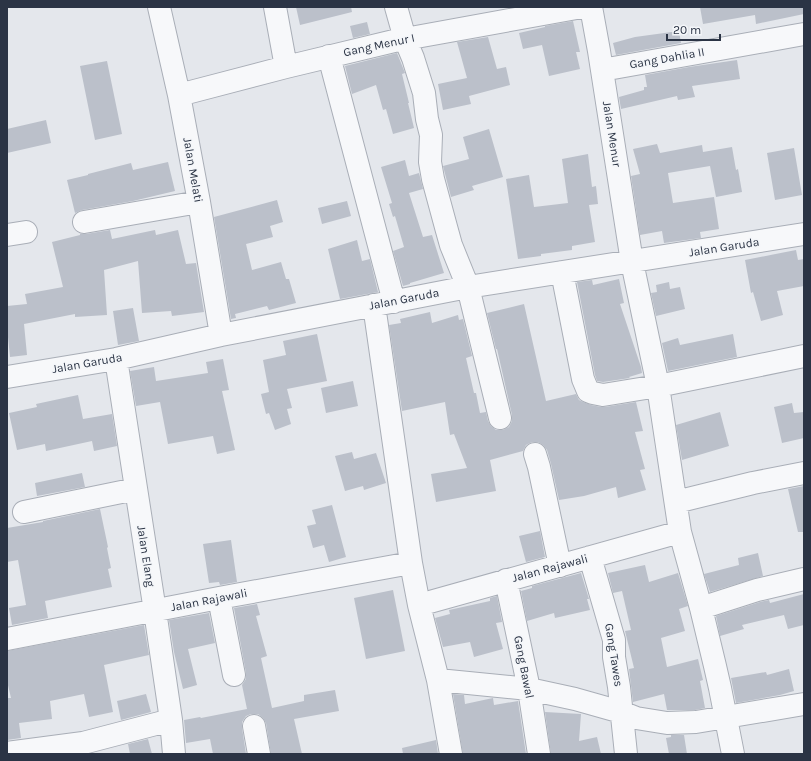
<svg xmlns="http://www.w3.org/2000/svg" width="811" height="761" font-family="Karla,sans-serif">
<rect width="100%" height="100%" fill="#e4e7ec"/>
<path fill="#bbc0ca" d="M296,7H351L352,12L300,25Z
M700,7H804V14L756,24L755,15L703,24Z
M573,21L580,52H576L580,69L549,76L542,45L523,49L519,33L545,27V26Z
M367,22L370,34L353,38L350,26Z
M679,31L681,43L616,55L613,43L635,37Z
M488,37L497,69L506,67L510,85L469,96L471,104L443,110L438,84L467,78L457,42Z
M397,53L405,73L402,74L409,103H408L414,128L393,134L386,109L383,110L376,85L352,94L345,66Z
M737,60L740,79L692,86L695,97L678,100L677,96L621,109L619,97L644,90V87H647L645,75L689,67Z
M107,61L122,134L95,140L80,66Z
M46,120L51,143L7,153V129Z
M489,129L503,177L472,186L474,190L451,197L443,166L469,159L463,137Z
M657,144L660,153L702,145L703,152L732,147L736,170L738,169L742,192L716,197L710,166L668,173L673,203L714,197L719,229L700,232L701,238L664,243L662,231L640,235L631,176L640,174L633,149Z
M794,148L802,195L775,200L767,153Z
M588,154L592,187L596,186L598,204L589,205L595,242L572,246V250L541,254V256L518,259L506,179L529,175L534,207L568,203L562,159Z
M405,160L409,176L419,173L423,189L409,193L423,237L432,235L444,273L410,283V284L403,286L393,251L404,247L395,216L393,217L389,204L392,203L381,167Z
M168,162L175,191L133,201L82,210L75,213L67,180L88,175V174L131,163L133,170Z
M277,200L283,222L270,226L273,237L246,244L252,270L281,262L286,279H289L296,303L269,310L267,306L235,314L236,318L231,319L214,217Z
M347,201L351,216L322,224L318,208Z
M110,230L112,239L155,230L156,235L178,230L186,264L196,263L204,312L172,316L171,311L142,313L138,261L104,270L107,315L75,317V314L24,324L27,355L10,357L7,327V306L27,304L25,294L63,287L52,242L80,235V234H86Z
M357,240L362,261L370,259L378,292L340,299L328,249Z
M796,250L798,260L804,259V286L777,291L783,315L761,321L753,292L751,293L745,260Z
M619,279L624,303L620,304L641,367L642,373L629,377L630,378L603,382L597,381L595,375L577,282L592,280L593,285Z
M669,282L670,289L680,287L685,309L656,316L651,293L657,292L656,285Z
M524,304L546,401L576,394L579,400L583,402L591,405L601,407H605L636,402L643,431L635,432L645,469L640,470L646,490L618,498L616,487L584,496L559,500L551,464L547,450L543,445L538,442H532L526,445L523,451L490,460L496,491L436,502L431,474L467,468L454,434L450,435L445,402L402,411L389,325L401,323L400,319L430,312L432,323L458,315L459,320L463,319L472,356L466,358L474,393H476L480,413L486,412L488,421L491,426L496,430H503L509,427L512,421V415L497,349H496L487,313Z
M133,308L139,341L118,345L113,311Z
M317,334L327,381L287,389L292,408L287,409L291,424L275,430L269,413L266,414L261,394L269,392L263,360L286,355L283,341Z
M733,334L737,357L668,371L662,343L678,338L680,345Z
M223,359L229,390L222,391L235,450L217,454L213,436L168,444L160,402L136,406L130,371L154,367L156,381L208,373L206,362Z
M353,381L358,406L326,413L321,388Z
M78,395L83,419L112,414L117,446L94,451L92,441L46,451L45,444L17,450L9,413L37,407L36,404Z
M792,403L794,413L804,412V438L782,443L774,407Z
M720,412L729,446L682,460L676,425Z
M352,452L354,459L376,453L386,483L364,490L363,486L345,491L335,456Z
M82,473L85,487L37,496L35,483Z
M804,486V532H798L788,489Z
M332,505L346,557L329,562L324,545L313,548L307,526L316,524L312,510Z
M100,509L108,547L107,548L111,568L108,569L112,587L45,601L48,618L12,625L9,608L26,605L18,560L7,562V528L43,522V521Z
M540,531L545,557L526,562L519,536Z
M231,540L237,582L220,585L219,582L209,583L203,544Z
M758,553L763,576L710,592L704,574L739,565L738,558Z
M645,565L649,582L678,573L688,606L679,609L685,631L661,638L667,667L698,659L703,680L700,681L705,708L695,710H667L664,694L633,702L629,669L634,668L625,631L631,630L622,591L613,593L608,573Z
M581,573L589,599H587L590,610L555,618L554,613L527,621L521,591L532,588V586Z
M393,590L405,651L366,659L354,598Z
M804,594V625L788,629L784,615L742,625L744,629L720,636L716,616L760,602L769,600L770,603Z
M497,596L502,622L496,623L503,649L474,657L470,642L443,647L435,618L450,614L449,610L490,601V598Z
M257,604L260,615L256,616L267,656L261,658L272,708L304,701V695L335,690L339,711L294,719L302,754H271L266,723L263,718L258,714H251L246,716L242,722V728L246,754H213L210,739L186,743L184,720L200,717L201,718L247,709L242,685L246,679V673L234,608Z
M209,613L215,643L188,649L197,685L183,689L174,652L169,620Z
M144,625L149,655L104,665L113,712L89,717L84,694L50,701L52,719L19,723L21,738L7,740V698H11L7,681V651Z
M789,669L794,691L780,695L736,703L731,678L766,672L767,675Z
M146,694L151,712L121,720L117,701Z
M453,694L464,695L465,704L493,698L494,705L518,701L526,754H463Z
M545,712L581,714L579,741L597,737L601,754H551Z
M671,735H684L687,754H669L666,738L671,737Z
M148,739L152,754H130L128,744Z
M436,740L438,754H403L402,748Z"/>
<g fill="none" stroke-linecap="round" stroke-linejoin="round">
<g stroke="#a9aeb7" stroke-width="24">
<path id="minor" d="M159,7L179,95L199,202L221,335
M275,7L286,67
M396,7L405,39L413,58L424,93L427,119L431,135L430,162L433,179L446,227L451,245L468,287L500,418
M591,7L599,51L632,262L658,386L680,532L701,608L715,666L720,688L733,754
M329,56L394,302
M602,70L804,34
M179,95L286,67L394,41L582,7
M84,222L199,202
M7,235L26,232
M562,272L583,379L588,391L593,393L603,395L658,386L804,356
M374,305L411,563L419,605L438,680L451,754
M116,359L155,611L171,720L174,754
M7,377L116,359L221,335L468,287L804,234
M535,454L539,467L560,566
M676,502L753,483L804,473
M24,512L136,489
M590,557L614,640V657L619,687L626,754
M506,580L529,689L539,754
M219,598L234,675
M419,605L680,532
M701,608L757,590L804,579
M7,639L219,598L411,563
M438,680L529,689L575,699L621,712L636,718L667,723L696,722L804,704
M254,726L259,754
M7,753L83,743L171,720"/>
</g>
<use href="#minor" stroke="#f7f8fa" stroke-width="22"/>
</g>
<g text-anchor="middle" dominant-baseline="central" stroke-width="3" stroke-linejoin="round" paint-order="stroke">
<g font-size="12" fill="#2b3445" stroke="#f4f6f9">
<text transform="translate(379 45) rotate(-12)">Gang Menur I</text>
<text transform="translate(667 58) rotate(-10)">Gang Dahlia II</text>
<text transform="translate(612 134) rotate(81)">Jalan Menur</text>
<text transform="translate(193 170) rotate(80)">Jalan Melati</text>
<text transform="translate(724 247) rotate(-9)">Jalan Garuda</text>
<text transform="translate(404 299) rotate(-11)">Jalan Garuda</text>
<text transform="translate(87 363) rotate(-10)">Jalan Garuda</text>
<text transform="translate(146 556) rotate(81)">Jalan Elang</text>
<text transform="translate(550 568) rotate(-15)">Jalan Rajawali</text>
<text transform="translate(209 600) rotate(-11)">Jalan Rajawali</text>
<text transform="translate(614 655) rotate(81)">Gang Tawes</text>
<text transform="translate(524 667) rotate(79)">Gang Bawal</text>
</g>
</g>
<rect width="811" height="761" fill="none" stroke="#2b3445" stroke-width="16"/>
<path d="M667 34v6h53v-6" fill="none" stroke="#2b3445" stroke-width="2"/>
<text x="673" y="34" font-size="12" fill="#2b3445" stroke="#f4f6f9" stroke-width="3" paint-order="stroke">20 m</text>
</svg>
